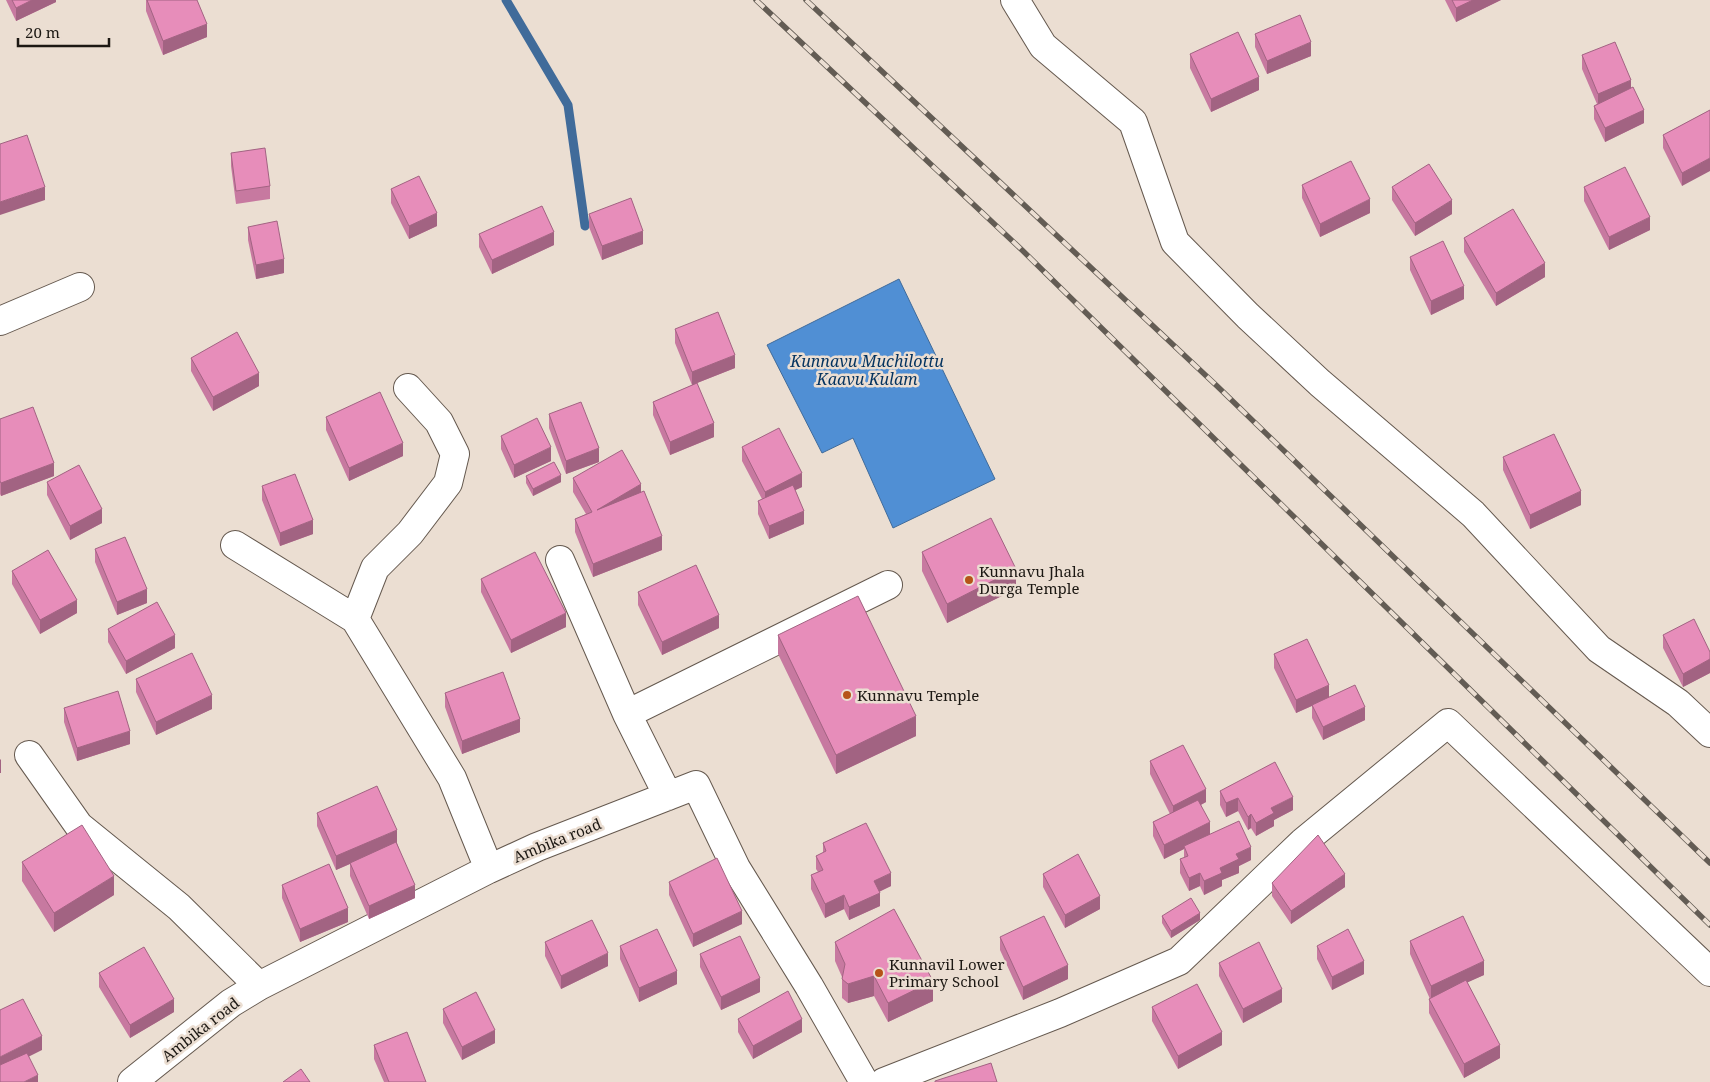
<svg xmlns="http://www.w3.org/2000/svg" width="1710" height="1082" font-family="'Noto Serif',serif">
<rect width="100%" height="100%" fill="#ebded2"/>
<path fill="#508fd4" stroke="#406b9a" d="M899,279L995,479L893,528L853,438L822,453L767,345Z"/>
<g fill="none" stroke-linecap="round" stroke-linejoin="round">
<path stroke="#406b9a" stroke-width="9" d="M506,0L568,105L585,226"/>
<g stroke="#65594f" stroke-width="30">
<path id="street" d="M1015,0L1043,46L1133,122L1175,242L1248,316L1320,383L1473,514L1599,649L1678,703L1710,733
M0,321L80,287
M235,545L355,619L452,778L489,869
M560,560L627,714
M355,619L375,568L410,533L448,483L455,454L439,422L408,388
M29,755L79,826L179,907L259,986
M668,796L627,714L888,585
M132,1082L231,1003L259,986L489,869L537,847L696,785L736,868L809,986L864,1082
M884,1082L1060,1013L1179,961L1303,842L1448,723L1710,972"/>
</g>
<use href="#street" stroke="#fff" stroke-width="28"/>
<g stroke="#635c54" stroke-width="5.5">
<path id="rail" d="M756,0L1022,250L1710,925
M806,0L1217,386L1710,863"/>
</g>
<use href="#rail" stroke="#ebded2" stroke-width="4" stroke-dasharray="11" stroke-linecap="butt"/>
</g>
<path fill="#c779a0" d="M6,0H56V2L16,21Z
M146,0H197L207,37L163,55L146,11Z
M1445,0H1501L1456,22Z
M1255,34L1311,56L1267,74L1255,47Z
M1190,54L1259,90L1211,112L1190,68Z
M1582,55L1631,88L1644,123L1605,142L1594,119V106L1597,104L1582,69Z
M1710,110L1682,186L1663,148V135Z
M231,153L270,186V199L236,204L231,166Z
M1302,185L1370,213L1320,237L1302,198Z
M1392,187L1452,214L1415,236L1392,200Z
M1584,187L1650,230L1609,250L1584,201Z
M391,189L437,226L409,239L391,203Z
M589,214L643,244L602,260L589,227Z
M248,227L284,273L256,279L248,240Z
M479,234L554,245L492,274L479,247Z
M1464,238L1545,277L1496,306L1464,252Z
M1410,257L1464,299L1431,315L1410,270Z
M675,329L735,368L697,383L714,437L670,455L653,415V402L692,385L675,343Z
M191,358L259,386L213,411L191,371Z
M549,414L599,462L566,474L549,428Z
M326,417L403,456L349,481L326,430Z
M0,419L54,476L1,496L0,494Z
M501,436L551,461L514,478L501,449Z
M742,447L802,487L795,490L804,524L769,539L758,514V501L762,499L742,461Z
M1503,457L1581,505L1530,529L1503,470Z
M526,476L561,482L533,496L526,483Z
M573,478L641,492L662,550L593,577L575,532V519L586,514L573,492Z
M47,482L102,523L70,540L47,495Z
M262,486L313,534L280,546L262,500Z
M95,549L147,603L117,615L95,562Z
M922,552L1016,589L947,623L922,571Z
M12,571L77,613L40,634L12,584Z
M481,579L566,627L511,653L481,592Z
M638,592L719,628L662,655L638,605Z
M108,629L175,648L126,674L108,642Z
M778,635L916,736L836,774L778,654Z
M1663,635L1710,652V673L1683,687L1663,648Z
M1274,654L1329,697L1365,720L1323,740L1312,718V706L1296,713L1274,668Z
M136,679L212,709L156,735L136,692Z
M445,693L520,732L462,754L445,707Z
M64,708L130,744L77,761L64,722Z
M1150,761L1206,802L1201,805L1210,834L1251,860L1239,866V873L1222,880V886L1204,895L1200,886L1189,891L1180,873V859L1184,858V849L1164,859L1153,836V822L1170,814L1150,774Z
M1220,791L1293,810L1274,820V826L1256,836L1251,828L1248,830L1238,811L1226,817L1220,805Z
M317,813L397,843L415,898L369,919L350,876V864L336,870L317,826Z
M823,843L891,886L879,892L880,906L849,920L844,909L825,918L811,889V875L818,872L816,869V856L823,853Z
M22,862L114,895L54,932L22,881Z
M1043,874L1100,909L1065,928L1043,887Z
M669,882L742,924L693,947L669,895Z
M1272,883L1345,887L1291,924L1272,896Z
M282,885L348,922L300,942L282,898Z
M1162,916L1200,920L1171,938L1162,923Z
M1000,937L1068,979L1023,1000L1000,950Z
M1410,941L1484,975L1467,982L1500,1058L1464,1078L1429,1013V999H1430L1410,954Z
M545,942L608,966L561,989L545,956Z
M835,942L933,1001L888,1022L874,996L848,1003L842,998V977L835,961Z
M620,946L677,984L639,1002L620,959Z
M1317,946L1364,974L1332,990L1317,959Z
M700,954L760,992L721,1010L700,967Z
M1219,963L1282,1002L1243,1023L1219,976Z
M99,973L174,1012L130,1038L99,987Z
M1152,1007L1222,1045L1178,1069L1152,1021Z
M443,1009L495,1043L462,1060L443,1023Z
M738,1019L802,1032L753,1059L738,1032Z
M374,1045L426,1082H384L374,1059Z"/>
<path fill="#a26382" d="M32,0H56V2L16,21V8Z
M1473,0H1501L1456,22V8Z
M207,24V37L163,55V41Z
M1311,42V56L1267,74V61Z
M1259,77V90L1211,112V99Z
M1631,80V93L1598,107V94Z
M1644,110V123L1605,142V128Z
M1710,158V171L1682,186V173Z
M45,187V200L0,215V202Z
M1370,199V213L1320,237V224Z
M1452,200V214L1415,236V223Z
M437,213V226L409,239V226Z
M1650,217V230L1609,250V237Z
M643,231V244L602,260V246Z
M554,232V245L492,274V260Z
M284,259V273L256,279V265Z
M1545,263V277L1496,306V293Z
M1464,286V299L1431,315V301Z
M735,355V368L692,385V372Z
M259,373V386L213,411V397Z
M714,423V437L670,455V442Z
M403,443V456L349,481V468Z
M551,447V461L514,478V465Z
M599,448V462L566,474V461Z
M54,463V476L1,496V483Z
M802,473V487L765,505V492Z
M561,475V482L533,496V489Z
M641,484V498L597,510Z
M1581,491V505L1530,529V515Z
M102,509V523L70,540V526Z
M804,511V524L769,539V526Z
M313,520V534L280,546V533Z
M662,536V550L593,577V564Z
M1016,569V589L947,623V604Z
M147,589V603L117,615V602Z
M77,600V613L40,634V620Z
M566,613V627L511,653V640Z
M719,615V628L662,655V642Z
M175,635V648L126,674V661Z
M1710,659V673L1683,687V674Z
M1329,685V698L1296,713V700Z
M212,695V709L156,735V722Z
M1365,707V720L1323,740V727Z
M916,716V736L836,774V755Z
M520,719V732L462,754V741Z
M130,731V744L77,761V748Z
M1,759V773H0V760Z
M1206,789V802L1173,819V806Z
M1293,797V810L1274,820V826L1256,836V823L1271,808Z
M1238,798V811L1226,817V803Z
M1251,814V828L1248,830V817Z
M1210,822V836L1184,846V849L1164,859V845Z
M397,830V843L336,870V856Z
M1251,847V860L1239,866V873L1222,880V886L1204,895V881L1236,854Z
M891,873V886L874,894V881Z
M1200,873V886L1189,891V878Z
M1345,874V887L1291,924V911Z
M114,876V895L54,932V913Z
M415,885V898L369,919V906Z
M880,893V906L849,920V907Z
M844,895V909L825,918V904Z
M1100,896V909L1065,928V915Z
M348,908V922L300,942V929Z
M742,911V924L693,947V934Z
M1200,913V920L1171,938V931Z
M608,953V966L561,989V976Z
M1364,961V974L1332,990V977Z
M1484,961V975L1431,999V986Z
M1068,965V979L1023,1000V987Z
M677,971V984L639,1002V988Z
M874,976V996L848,1003V984Z
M760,978V992L721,1010V997Z
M933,981V1001L888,1022V1003Z
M1282,989V1002L1243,1023V1009Z
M174,999V1012L130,1038V1025Z
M802,1019V1032L753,1059V1046Z
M495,1030V1043L462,1060V1047Z
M1222,1032V1045L1178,1069V1056Z
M42,1036V1050L0,1071V1057Z
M1500,1045V1058L1464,1078V1064Z
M38,1075V1082H24Z"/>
<path fill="#e78dba" stroke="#a26382" d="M12,0H32L16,8Z
M147,0H197L207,24L163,41Z
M1452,0H1473L1456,8Z
M1300,15L1311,42L1267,61L1255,34Z
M1238,32L1259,77L1211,99L1190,54Z
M1615,42L1631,80L1598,94L1582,55Z
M1633,87L1644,110L1605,128L1594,106Z
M1710,110V158L1682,173L1663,135Z
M27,135L45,187L0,202V144Z
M265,148L270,186L236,191L231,153Z
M1351,161L1370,199L1320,224L1302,185Z
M1429,164L1452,200L1415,223L1392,187Z
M1625,167L1650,217L1609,237L1584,187Z
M419,176L437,213L409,226L391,189Z
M631,198L643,231L602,246L589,214Z
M542,206L554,232L492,260L479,234Z
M1513,209L1545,263L1496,293L1464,238Z
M277,221L284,259L256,265L248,227Z
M1443,241L1464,286L1431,301L1410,257Z
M718,312L735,355L692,372L675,329Z
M237,332L259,373L213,397L191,358Z
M697,383L714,423L670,442L653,402Z
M380,392L403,443L349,468L326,417Z
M581,402L599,448L566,461L549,414Z
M33,407L54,463L1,483L0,481V419Z
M537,418L551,447L514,465L501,436Z
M779,428L802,473L765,492L742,447Z
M1554,434L1581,491L1530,515L1503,457Z
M622,450L641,484L597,510L644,491L662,536L593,564L575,519L592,512L573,478Z
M554,462L561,475L533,489L526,476Z
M79,465L102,509L70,526L47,482Z
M295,474L313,520L280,533L262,486Z
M793,485L804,511L769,526L758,501Z
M991,518L1016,569L947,604L922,552Z
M125,537L147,589L117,602L95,549Z
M48,550L77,600L40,620L12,571Z
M535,552L566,613L511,640L481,579Z
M696,565L719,615L662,642L638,592Z
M858,596L916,716L836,755L778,635Z
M157,602L175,635L126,661L108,629Z
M1694,619L1710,652V659L1683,674L1663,635Z
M1307,639L1329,685L1296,700L1274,654Z
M192,653L212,695L156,722L136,679Z
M503,672L520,719L462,741L445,693Z
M1355,685L1365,707L1323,727L1312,705Z
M118,691L130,731L77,748L64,708Z
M1183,745L1206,789L1173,806L1150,761Z
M1275,762L1293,797L1271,808L1274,813L1256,823L1251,814L1248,817L1238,798L1226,803L1220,791Z
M377,786L397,830L336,856L317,813Z
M1198,800L1210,822L1164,845L1153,822Z
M1239,821L1251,847L1236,854L1239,859L1220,868L1222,873L1204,881L1200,873L1189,878L1180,859L1188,856L1184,846Z
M866,823L891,873L874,881L880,893L849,907L844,895L825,904L811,875L823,870L816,856L826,851L823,843Z
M82,825L114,876L54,913L22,862Z
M1318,835L1345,874L1291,911L1272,883Z
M396,842L415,885L369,906L350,863Z
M1078,854L1100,896L1065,915L1043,874Z
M717,858L742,911L693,934L669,882Z
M329,864L348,908L300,929L282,885Z
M1191,898L1200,913L1171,931L1162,916Z
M894,909L933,981L888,1003L874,976L848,984L842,979L845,964L835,942Z
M1044,916L1068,965L1023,987L1000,937Z
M1463,916L1484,961L1431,986L1410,941Z
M592,920L608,953L561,976L545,942Z
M657,929L677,971L639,988L620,946Z
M1348,929L1364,961L1332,977L1317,946Z
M740,936L760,978L721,997L700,954Z
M1259,942L1282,989L1243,1009L1219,963Z
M144,947L174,999L130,1025L99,973Z
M1466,980L1500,1045L1464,1064L1429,999Z
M1197,984L1222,1032L1178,1056L1152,1007Z
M788,991L802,1019L753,1046L738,1019Z
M476,992L495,1030L462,1047L443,1009Z
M23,999L42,1036L0,1057V1010Z
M407,1032L426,1082H389L374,1045Z
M27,1053L38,1075L24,1082H0V1065Z
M991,1063L997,1082H935V1081Z
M301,1069L310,1082H283Z"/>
<g fill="#b65418" stroke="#ebded2" stroke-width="2">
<circle cx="969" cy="580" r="5"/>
<circle cx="847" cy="695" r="5"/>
<circle cx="879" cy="973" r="5"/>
</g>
<g text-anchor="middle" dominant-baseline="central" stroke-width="5" stroke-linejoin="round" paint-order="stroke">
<g font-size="15" fill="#1c1813" stroke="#ebded2" text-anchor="start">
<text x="979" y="571">Kunnavu Jhala<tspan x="979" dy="17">Durga Temple</tspan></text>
<text x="857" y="695">Kunnavu Temple</text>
<text x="889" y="964">Kunnavil Lower<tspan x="889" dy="17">Primary School</tspan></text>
</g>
<g font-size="15" fill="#1c1813" stroke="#ebded2">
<text transform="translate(557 840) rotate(-22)">Ambika road</text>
<text transform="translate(200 1029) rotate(-38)">Ambika road</text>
</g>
<g font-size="16" font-style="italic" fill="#04335f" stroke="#ebded2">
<text x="867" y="361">Kunnavu Muchilottu<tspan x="867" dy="18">Kaavu Kulam</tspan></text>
</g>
</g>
<path d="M18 38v8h91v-8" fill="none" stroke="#1c1813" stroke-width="2.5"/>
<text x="25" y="38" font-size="15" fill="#1c1813" stroke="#ebded2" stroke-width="4" paint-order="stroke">20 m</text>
</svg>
